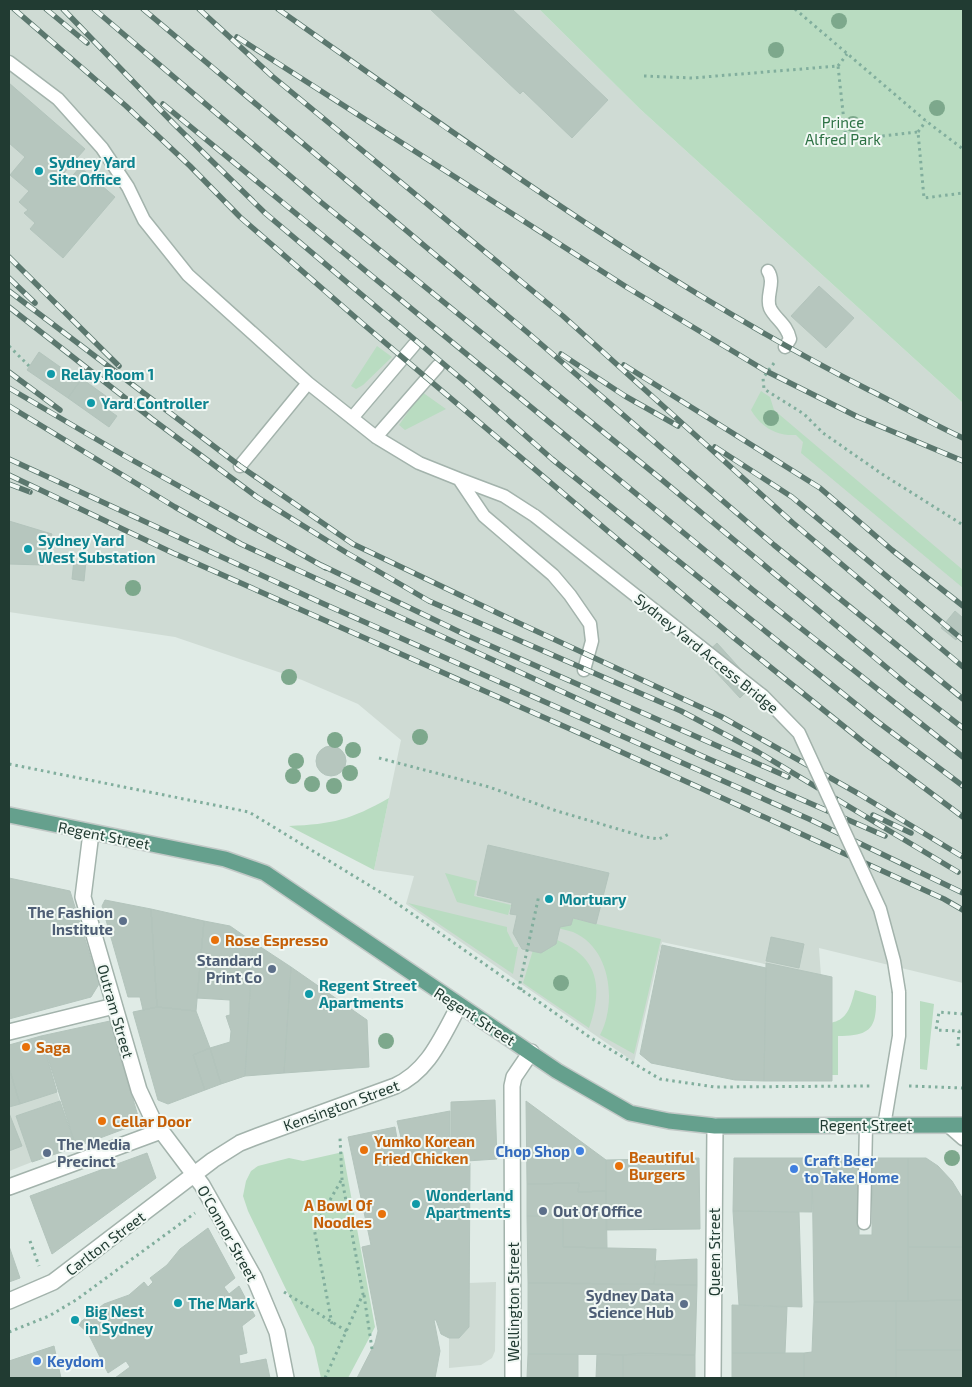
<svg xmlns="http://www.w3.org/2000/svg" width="972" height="1387" font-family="'Exo 2',sans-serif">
<rect width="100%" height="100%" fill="#e0ebe6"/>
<path fill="#cfdbd4" d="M9,9H539L640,109L963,403V983L819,948L821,976L662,942L634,1062L406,904L414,876L374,870L401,740L358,704L302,680L175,637L9,612Z
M57,1092L60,1101L16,1116L32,1162L9,1171V1107Z
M496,1282L495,1351L492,1358L481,1365L449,1368V1338H459L469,1326L468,1283Z"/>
<path fill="#b9dcc1" d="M539,9H963V403L640,109Z
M377,346L392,357L363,385L356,389L351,386Z
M761,391L770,397L774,410L963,570V588L801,453L803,442L796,435C776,436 761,427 751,410Z
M422,392L446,409L405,430L399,425Z
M389,798L374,870L289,826C333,824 350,820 389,798Z
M445,873L477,881L474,896L511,905L508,915L457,902Z
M408,903L507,927V931L515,947H518L513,974Z
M567,917L661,939L634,1054L600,1035C617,1003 611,948 573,932C567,930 560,929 554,927Z
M552,938C598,955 604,985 589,1028L523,983L533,950Z
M855,990L876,996C877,1028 871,1036 838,1036V1075H830L829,1023C848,1021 851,1005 855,990Z
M920,1001L934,1004L927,1070L920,1069Z
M343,1152L375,1327L348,1378H321L314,1347L248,1211L243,1196L246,1181L251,1171L258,1166L289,1158L303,1161Z"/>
<path fill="#b6c6be" stroke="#b3c4bc" d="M430,9H512L608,100L572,138L523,91L520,94Z
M9,83L85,149L56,182L62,188L80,167L115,197L63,258L30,229L35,223L24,213L28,210L19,202L29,191L10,175L25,157L9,143Z
M819,286L854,318L826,348L791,316Z
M39,352L80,381L68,398L27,370Z
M78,376L110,399L104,407L117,416L109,427L68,398L80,381L76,378Z
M9,521L52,534L43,565L9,564Z
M74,560L86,561L84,581L72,579Z
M955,611L963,618V632L956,640L941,628Z
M717,643L754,684L740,698L702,657Z
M316 761a15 15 0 1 1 30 0a15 15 0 1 1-30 0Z
M488,845L609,873L596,924L573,918L571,925L560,927L556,944L541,953L522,949L513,933L517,915L510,914L512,903L477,895Z
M9,878L70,891L99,984L91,997L9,1019Z
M105,900L151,909L157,1007L143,1010L140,997H128L102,906Z
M151,909L204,921L196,1011L157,1007Z
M204,921L230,926L253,942L245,1076L221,1084L210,1048L230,1042L231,1031L226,1016L230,1015V1000L197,998Z
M771,937L804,944L799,968L766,961Z
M253,942L291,967L284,1073L245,1076Z
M662,945L766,968L764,1081L735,1080L651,1063L640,1054Z
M766,963L832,977V1081H764Z
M291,967L367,1020L369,1067L284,1073Z
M157,1007L196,1011L210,1048L193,1055L205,1090L168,1104L158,1100L133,1012Z
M110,1021L140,1123L76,1147L41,1036Z
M41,1036L57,1092L20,1104L9,1068V1045Z
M210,1048L221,1084L205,1090L193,1055Z
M9,1068L20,1104L9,1107Z
M495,1100L497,1159L451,1162V1102Z
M60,1101L76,1147L32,1162L16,1116Z
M526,1101L606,1160V1191L578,1192L579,1183L527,1184Z
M450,1111V1163H470L469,1327L459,1338H449L441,1334L436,1320H434L440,1351L435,1378H357L375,1343L378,1331L362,1247L371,1245L348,1137L395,1127L399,1150H404L397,1121Z
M9,1113L22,1146L9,1151Z
M147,1153L156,1178L52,1254L30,1196Z
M699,1158L700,1229L606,1230V1160Z
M734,1158H812V1212L733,1211Z
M812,1158H860L859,1235H872L873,1158H908V1301L814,1302Z
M908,1158H926L938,1166L952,1181L963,1199V1247H908Z
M579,1183L578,1192L606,1191L607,1248L563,1247V1216H527V1184Z
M733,1211L799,1212L802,1307L739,1305Z
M527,1216H563V1247L656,1249L654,1284L528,1283Z
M208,1228L235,1278L224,1287L229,1294L239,1286L255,1316L242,1326L247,1353L239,1355L240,1364L266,1359L270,1378H115L130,1367L126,1361L108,1373L88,1333L78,1324L104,1304L129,1295L144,1282L148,1287L153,1282L150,1278L167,1265L180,1249Z
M9,1246L20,1278L9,1282Z
M908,1247H963V1300L908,1301Z
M697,1259V1285L654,1284L656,1261Z
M528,1283L697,1285L695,1355L528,1354Z
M963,1300V1350H896V1301Z
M896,1301V1378H804V1353L812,1352L814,1302Z
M732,1305L787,1307L785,1353H732Z
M54,1346L61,1378H9V1361Z
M896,1350H963V1378H896Z
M641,1353L695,1355V1378H623V1355Z
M732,1353H804V1378H732Z
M528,1354H578V1378H527Z
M597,1354L623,1355V1378H596Z"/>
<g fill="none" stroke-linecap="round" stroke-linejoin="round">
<g stroke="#a3b3ac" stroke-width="15">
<path id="lane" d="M9,62L58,99L102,148L128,187L144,220L188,275L308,383L376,437L419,463L459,479L484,516L553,575L570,595L590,624L592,641L584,670
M768,271C776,283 765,296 770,308C775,319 787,324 790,339L785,347
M352,418L414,345
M376,437L438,366
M240,466L308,383
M459,479L504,496L535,516
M947,1125L963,1139
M884,1126L899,1036V992
M864,1223L866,1126"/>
</g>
<g stroke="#a3b3ac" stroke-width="18">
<path id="street" d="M91,833L83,897L139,1090L153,1120L202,1185L254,1277L277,1332L286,1378
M9,1032L114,1006
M9,1187L161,1131
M9,1301L53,1282L213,1160L240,1143L258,1136L395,1086C429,1071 442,1036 459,1006
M513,1378L512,1086L514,1077L531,1052
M713,1378L715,1126"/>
</g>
<g stroke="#c1c8c6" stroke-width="18">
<path id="primary" d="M9,815L225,859L265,873L557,1071L630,1113L669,1121L715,1126L963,1125"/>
</g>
<path stroke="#81ae9d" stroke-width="3" stroke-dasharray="2.5 4" stroke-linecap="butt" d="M795,9L926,121L963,149
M838,66L847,54
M644,76L692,78L838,66L846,140L918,132L924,198L963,193
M918,132L926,121
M9,346L29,366
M774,363L763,378L764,389L804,414L823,433L882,474L963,525
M379,758L489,787L557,811L645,837L659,839L669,834
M9,764L249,812L385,895L591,1038L660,1079L715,1087L873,1086
M521,990L520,983L539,895
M958,1046L959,1031L936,1030L939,1012L963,1014
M909,1086L963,1088
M30,1241L39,1266
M284,1292L348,1332
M364,1295L372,1349
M332,1324L314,1228L342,1179
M9,1332L49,1316L76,1300L195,1213
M325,1378L363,1294L342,1179L340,1138"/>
<use href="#lane" stroke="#fff" stroke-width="12"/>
<use href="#street" stroke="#fff" stroke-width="15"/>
<use href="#primary" stroke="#65a08d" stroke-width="15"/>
<g stroke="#5b776e" stroke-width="5.5">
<path id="rail" d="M14,9L126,106L190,166L240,217L363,324L733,637L867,745L963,817
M46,9L87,43
M63,9L174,124L265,213L465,382L552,459L878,722L963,786
M94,9L322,203L661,479L910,687L963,728
M143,9L527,332L774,545L963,699
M199,9L272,76L563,316L793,523L963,667
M278,9C468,143 657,282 865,388C898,404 930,423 963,438
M237,37L628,288L764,370L858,417L963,461
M163,104L753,590L963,757
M9,257L119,366
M9,278L35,303
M9,291L240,466L353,544L506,617L722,717L859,794L963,857
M9,307L152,419L257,497L347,553L429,601L681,711L758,752L958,872
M561,354L625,396L678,426
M624,365L820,488L892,550L963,606
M9,372L60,410
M9,388L125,456L326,568
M9,406L175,507L241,544L702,756L885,836
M715,447L792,497L963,640
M9,459L324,604L809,819L963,893
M9,475L173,553L595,740L944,899L963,910
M9,484L30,492
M321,565L466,635L788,777
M873,815L911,833"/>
</g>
<use href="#rail" stroke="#f1f8f4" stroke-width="4" stroke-dasharray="11" stroke-linecap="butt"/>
<g stroke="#a3b3ac" stroke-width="15" stroke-linecap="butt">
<path id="lane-bridge" d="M535,516L763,696L799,733L880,909L894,961L899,992"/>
</g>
<use href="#lane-bridge" stroke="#fff" stroke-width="12"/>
</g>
<g fill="#7da88c">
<circle cx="839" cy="21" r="8"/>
<circle cx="776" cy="50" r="8"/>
<circle cx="937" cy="108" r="8"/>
<circle cx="853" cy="124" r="8"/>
<circle cx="771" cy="418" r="8"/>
<circle cx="133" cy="588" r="8"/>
<circle cx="289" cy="677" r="8"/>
<circle cx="420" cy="737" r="8"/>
<circle cx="335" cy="740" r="8"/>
<circle cx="353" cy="750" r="8"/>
<circle cx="296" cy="761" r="8"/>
<circle cx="350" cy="773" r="8"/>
<circle cx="293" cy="776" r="8"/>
<circle cx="312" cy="784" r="8"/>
<circle cx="334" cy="786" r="8"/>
<circle cx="561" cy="983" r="8"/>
<circle cx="386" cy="1041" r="8"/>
<circle cx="952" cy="1158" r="8"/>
</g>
<g fill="#0f9aa8" stroke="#f1f8f4" stroke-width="2">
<circle cx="39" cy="171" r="5"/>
<circle cx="51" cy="374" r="5"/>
<circle cx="91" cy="403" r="5"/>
<circle cx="28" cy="549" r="5"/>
<circle cx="549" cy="899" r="5"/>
<circle cx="309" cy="994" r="5"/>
<circle cx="416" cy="1204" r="5"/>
<circle cx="178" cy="1303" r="5"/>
<circle cx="75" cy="1320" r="5"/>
</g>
<g fill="#5c6f8a" stroke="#f1f8f4" stroke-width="2">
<circle cx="123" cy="921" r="5"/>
<circle cx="272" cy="969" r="5"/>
<circle cx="47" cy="1153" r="5"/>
<circle cx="543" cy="1211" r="5"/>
<circle cx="684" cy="1304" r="5"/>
</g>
<g fill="#e8710a" stroke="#f1f8f4" stroke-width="2">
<circle cx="215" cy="940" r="5"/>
<circle cx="26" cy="1047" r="5"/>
<circle cx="102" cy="1121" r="5"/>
<circle cx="364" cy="1150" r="5"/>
<circle cx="619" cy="1166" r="5"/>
<circle cx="382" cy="1214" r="5"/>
</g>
<g fill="#3f7fe0" stroke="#f1f8f4" stroke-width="2">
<circle cx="580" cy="1151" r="5"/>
<circle cx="794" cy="1169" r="5"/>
<circle cx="37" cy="1361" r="5"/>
</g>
<g text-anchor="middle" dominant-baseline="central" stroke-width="4" stroke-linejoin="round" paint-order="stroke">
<g font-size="15" fill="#2c7143" stroke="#f1f8f4">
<text x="843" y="122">Prince<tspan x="843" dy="17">Alfred Park</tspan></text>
</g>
<g font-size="15" font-weight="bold" fill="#0d838f" stroke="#f1f8f4" text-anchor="start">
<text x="49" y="162">Sydney Yard<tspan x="49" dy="17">Site Office</tspan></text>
<text x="61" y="374">Relay Room 1</text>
<text x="101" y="403">Yard Controller</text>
<text x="38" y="540">Sydney Yard<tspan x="38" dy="17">West Substation</tspan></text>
<text x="559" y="899">Mortuary</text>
<text x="319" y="985">Regent Street<tspan x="319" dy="17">Apartments</tspan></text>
<text x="426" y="1195">Wonderland<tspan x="426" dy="17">Apartments</tspan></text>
<text x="188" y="1303">The Mark</text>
<text x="85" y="1311">Big Nest<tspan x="85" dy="17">in Sydney</tspan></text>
</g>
<g font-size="15" fill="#213b32" stroke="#f1f8f4">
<text transform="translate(707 653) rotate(39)">Sydney Yard Access Bridge</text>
<text transform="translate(104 835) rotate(11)">Regent Street</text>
<text transform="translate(116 1011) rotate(74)">Outram Street</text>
<text transform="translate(475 1016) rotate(33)">Regent Street</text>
<text transform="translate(341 1105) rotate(-20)">Kensington Street</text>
<text x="866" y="1125">Regent Street</text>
<text transform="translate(228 1233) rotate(61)">O'Connor Street</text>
<text transform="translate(105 1243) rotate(-37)">Carlton Street</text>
<text transform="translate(714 1252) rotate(-90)">Queen Street</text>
<text transform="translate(513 1302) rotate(-90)">Wellington Street</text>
</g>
<g font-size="15" font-weight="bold" fill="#4e5e75" stroke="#f1f8f4" text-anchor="end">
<text x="113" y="912">The Fashion<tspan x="113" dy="17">Institute</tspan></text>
<text x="262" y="960">Standard<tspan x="262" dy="17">Print Co</tspan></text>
<text x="57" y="1144" text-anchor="start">The Media<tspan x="57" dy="17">Precinct</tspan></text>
<text x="553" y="1211" text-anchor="start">Out Of Office</text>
<text x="674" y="1295">Sydney Data<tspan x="674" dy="17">Science Hub</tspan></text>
</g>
<g font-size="15" font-weight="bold" fill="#c56008" stroke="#f1f8f4" text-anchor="start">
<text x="225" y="940">Rose Espresso</text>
<text x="36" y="1047">Saga</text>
<text x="112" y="1121">Cellar Door</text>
<text x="374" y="1141">Yumko Korean<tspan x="374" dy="17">Fried Chicken</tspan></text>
<text x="629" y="1157">Beautiful<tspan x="629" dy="17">Burgers</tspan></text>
<text x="372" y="1205" text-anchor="end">A Bowl Of<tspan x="372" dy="17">Noodles</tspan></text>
</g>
<g font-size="15" font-weight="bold" fill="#366cbe" stroke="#f1f8f4" text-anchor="start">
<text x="570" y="1151" text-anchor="end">Chop Shop</text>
<text x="804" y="1160">Craft Beer<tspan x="804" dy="17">to Take Home</tspan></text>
<text x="47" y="1361">Keydom</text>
</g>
</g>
<rect width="972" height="1387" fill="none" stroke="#213b32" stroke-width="20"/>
</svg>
